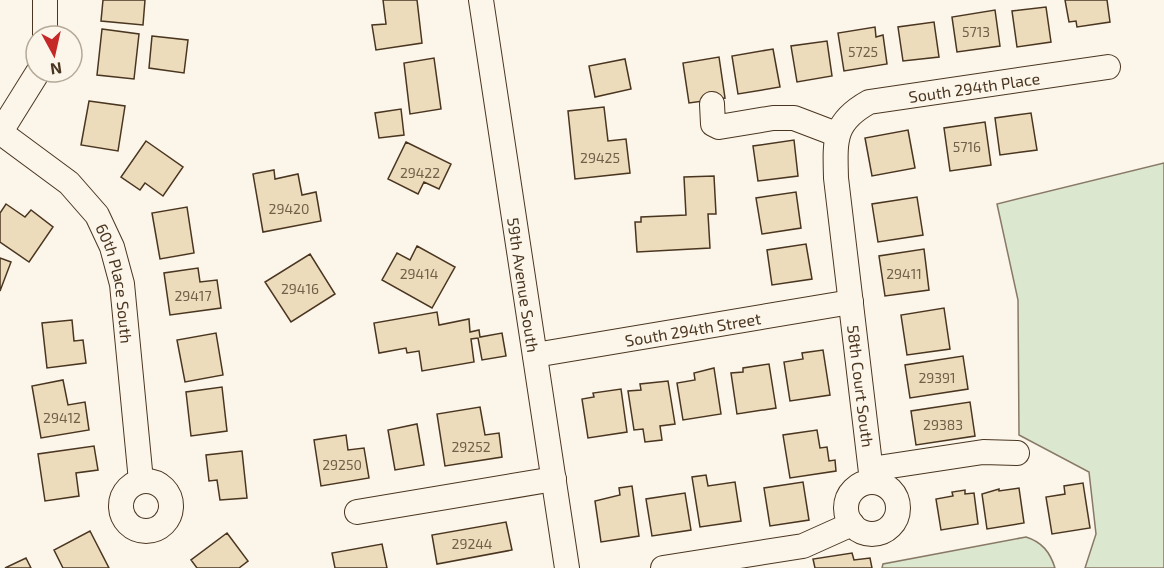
<svg xmlns="http://www.w3.org/2000/svg" width="1164" height="568" font-family="'Exo 2',sans-serif">
<rect width="100%" height="100%" fill="#fbf6e9"/>
<path fill="#dce7d0" stroke="#887966" stroke-width="1.5" d="M1164,163V568H1085L1096,534L1089,472L1019,435L1018,300L997,204Z
M1026,537C1042,542 1050,552 1055,568H882L883,564Z"/>
<path fill="#ecdcbc" stroke="#4a3520" stroke-width="1.5" d="M103,0H145L143,25L101,21Z
M383,0H417L422,43L376,50L372,25L386,24Z
M1065,0H1107L1110,22L1077,27L1076,21L1069,22Z
M1046,7L1051,42L1017,47L1012,11Z
M995,10L1000,46L957,52L952,17Z
M934,22L939,57L903,61L898,27Z
M875,27L876,37L883,35L887,64L844,71L838,33Z
M102,29L139,34L134,79L97,75Z
M152,36L188,40L184,73L149,68Z
M827,41L832,76L797,82L791,46Z
M773,49L780,87L738,94L732,56Z
M719,57L725,98L689,103L683,63Z
M434,58L441,109L410,114L404,63Z
M625,59L631,89L595,97L589,66Z
M89,101L125,106L118,151L81,145Z
M604,107L608,141L626,139L630,173L575,179L568,111Z
M401,109L404,135L379,138L375,113Z
M1031,113L1037,150L1000,155L995,118Z
M985,122L991,165L950,171L944,128Z
M908,130L915,168L872,176L865,138Z
M794,140L798,176L758,181L753,146Z
M146,141L183,167L163,196L145,183L140,190L121,177Z
M406,142L451,164L439,189L424,182L418,194L388,179Z
M274,170L275,179L298,174L302,195L316,192L321,221L263,232L253,174Z
M714,176L716,214H708L710,248L637,252L635,222H641V217L686,215L684,177Z
M796,192L801,228L762,234L756,198Z
M917,197L923,235L878,242L872,204Z
M6,204L25,217L31,210L53,227L29,262L0,242V213Z
M187,207L194,253L160,259L152,213Z
M806,244L812,279L772,285L767,250Z
M417,246L455,267L432,308L382,280L397,253L410,260Z
M924,249L929,290L885,296L879,256Z
M310,254L335,294L291,322L265,282Z
M0,258L11,262L0,291Z
M198,268L200,282L217,280L221,308L170,315L164,273Z
M944,308L950,349L907,355L901,315Z
M437,312L439,325L469,319L470,332L479,330L480,337L502,333L506,356L482,360L478,338L471,339L474,362L422,371L419,351L407,353L406,348L379,353L374,323Z
M72,320L74,341L83,340L86,363L47,368L42,323Z
M216,333L223,375L185,382L177,340Z
M823,350L830,395L790,401L784,362L803,359L802,353Z
M963,356L968,389L910,398L905,365Z
M769,364L776,408L737,414L731,373L743,372V368Z
M714,368L721,414L683,420L677,383L695,380L694,373Z
M63,380L68,405L85,402L89,430L41,438L32,386Z
M668,381L675,424L660,426L662,440L645,442L643,429L634,430L628,391L641,390L640,384Z
M222,387L227,431L191,436L186,392Z
M621,389L627,432L588,438L582,399L594,397L593,393Z
M970,402L975,436L916,445L911,411Z
M480,407L485,435L499,433L502,457L445,466L437,414Z
M417,424L424,465L395,470L388,430Z
M817,430L820,448L827,447L829,461L835,460L836,471L790,478L783,435Z
M346,435L348,450L364,448L369,478L321,486L314,440Z
M94,446L98,470L76,473L79,496L45,501L38,454Z
M242,451L247,498L220,500L217,480L209,481L206,455Z
M706,475L708,486L735,482L741,521L700,527L692,477Z
M803,482L809,520L770,526L764,488Z
M1083,483L1090,528L1052,534L1046,497L1065,494L1064,486Z
M632,486L639,536L601,542L595,501L620,495L619,488Z
M1019,488L1024,523L987,529L982,494L999,489V491Z
M965,490V494L974,493L978,524L941,530L936,499L953,496L952,492Z
M685,493L691,530L652,536L646,499Z
M506,522L512,550L437,564L432,535Z
M90,531L109,568H63L54,550Z
M227,533L248,561L239,568H197L191,560Z
M382,544L387,568H335L332,553Z
M852,553L854,560L870,558L872,568H815L813,559Z
M26,558L31,568H5Z"/>
<g fill="none" stroke-linecap="round" stroke-linejoin="round">
<g stroke="#4a3520" stroke-width="26">
<g id="minor">
<path d="M45,0V36"/>
<path id="s1" d="M481,0L567,568"/>
<path d="M712,104L713,124L719,127L773,118H794L836,134"/>
<path id="s2" d="M0,132L69,183L97,215L112,247L122,284L141,481"/>
<path d="M0,133L38,72"/>
<path id="s3" d="M535,355L851,302"/>
<path d="M871,469L983,452L1017,453"/>
<circle cx="146" cy="506" r="25"/>
<path id="s4" d="M872,481L836,178C835,140 833,122 869,102L1108,67"/>
<circle cx="872" cy="508" r="26"/>
<path d="M357,512L554,479"/>
<path d="M663,568L803,546L852,524"/>
</g>
</g>
<use href="#minor" stroke="#fbf6e9" stroke-width="24"/>
</g>
<g text-anchor="middle" dominant-baseline="central" stroke-width="4.5" stroke-linejoin="round" paint-order="stroke">
<g font-size="14" fill="#725f47">
<text x="976" y="31">5713</text>
<text x="863" y="51">5725</text>
<text x="967" y="146">5716</text>
<text x="600" y="157">29425</text>
<text x="420" y="172">29422</text>
<text x="289" y="208">29420</text>
<text x="419" y="273">29414</text>
<text x="904" y="273">29411</text>
<text x="300" y="288">29416</text>
<text x="193" y="295">29417</text>
<text x="937" y="377">29391</text>
<text x="62" y="417">29412</text>
<text x="943" y="424">29383</text>
<text x="471" y="446">29252</text>
<text x="342" y="464">29250</text>
<text x="472" y="543">29244</text>
</g>
<g font-size="16" fill="#4a3520" stroke="#fbf6e9">
<text stroke="none"><textPath href="#s4" startOffset="501">South 294th Place</textPath></text>
<text stroke="none"><textPath href="#s2" startOffset="200">60th Place South</textPath></text>
<text stroke="none"><textPath href="#s1" startOffset="288">59th Avenue South</textPath></text>
<text stroke="none"><textPath href="#s3" startOffset="160">South 294th Street</textPath></text>
<text transform="translate(861 386) rotate(83)">58th Court South</text>
</g>
</g>
<g transform="translate(54 54) rotate(172)"><circle r="28" fill="#fbf6e9" stroke="#b4a999" stroke-width="1.5"/>
<path d="M0-4.5L10 22L0 15L-10 22Z" fill="#c62828"/>
<text y="-9" font-size="16" font-weight="bold" text-anchor="middle" fill="#4a3520">N</text>
</g>
</svg>
